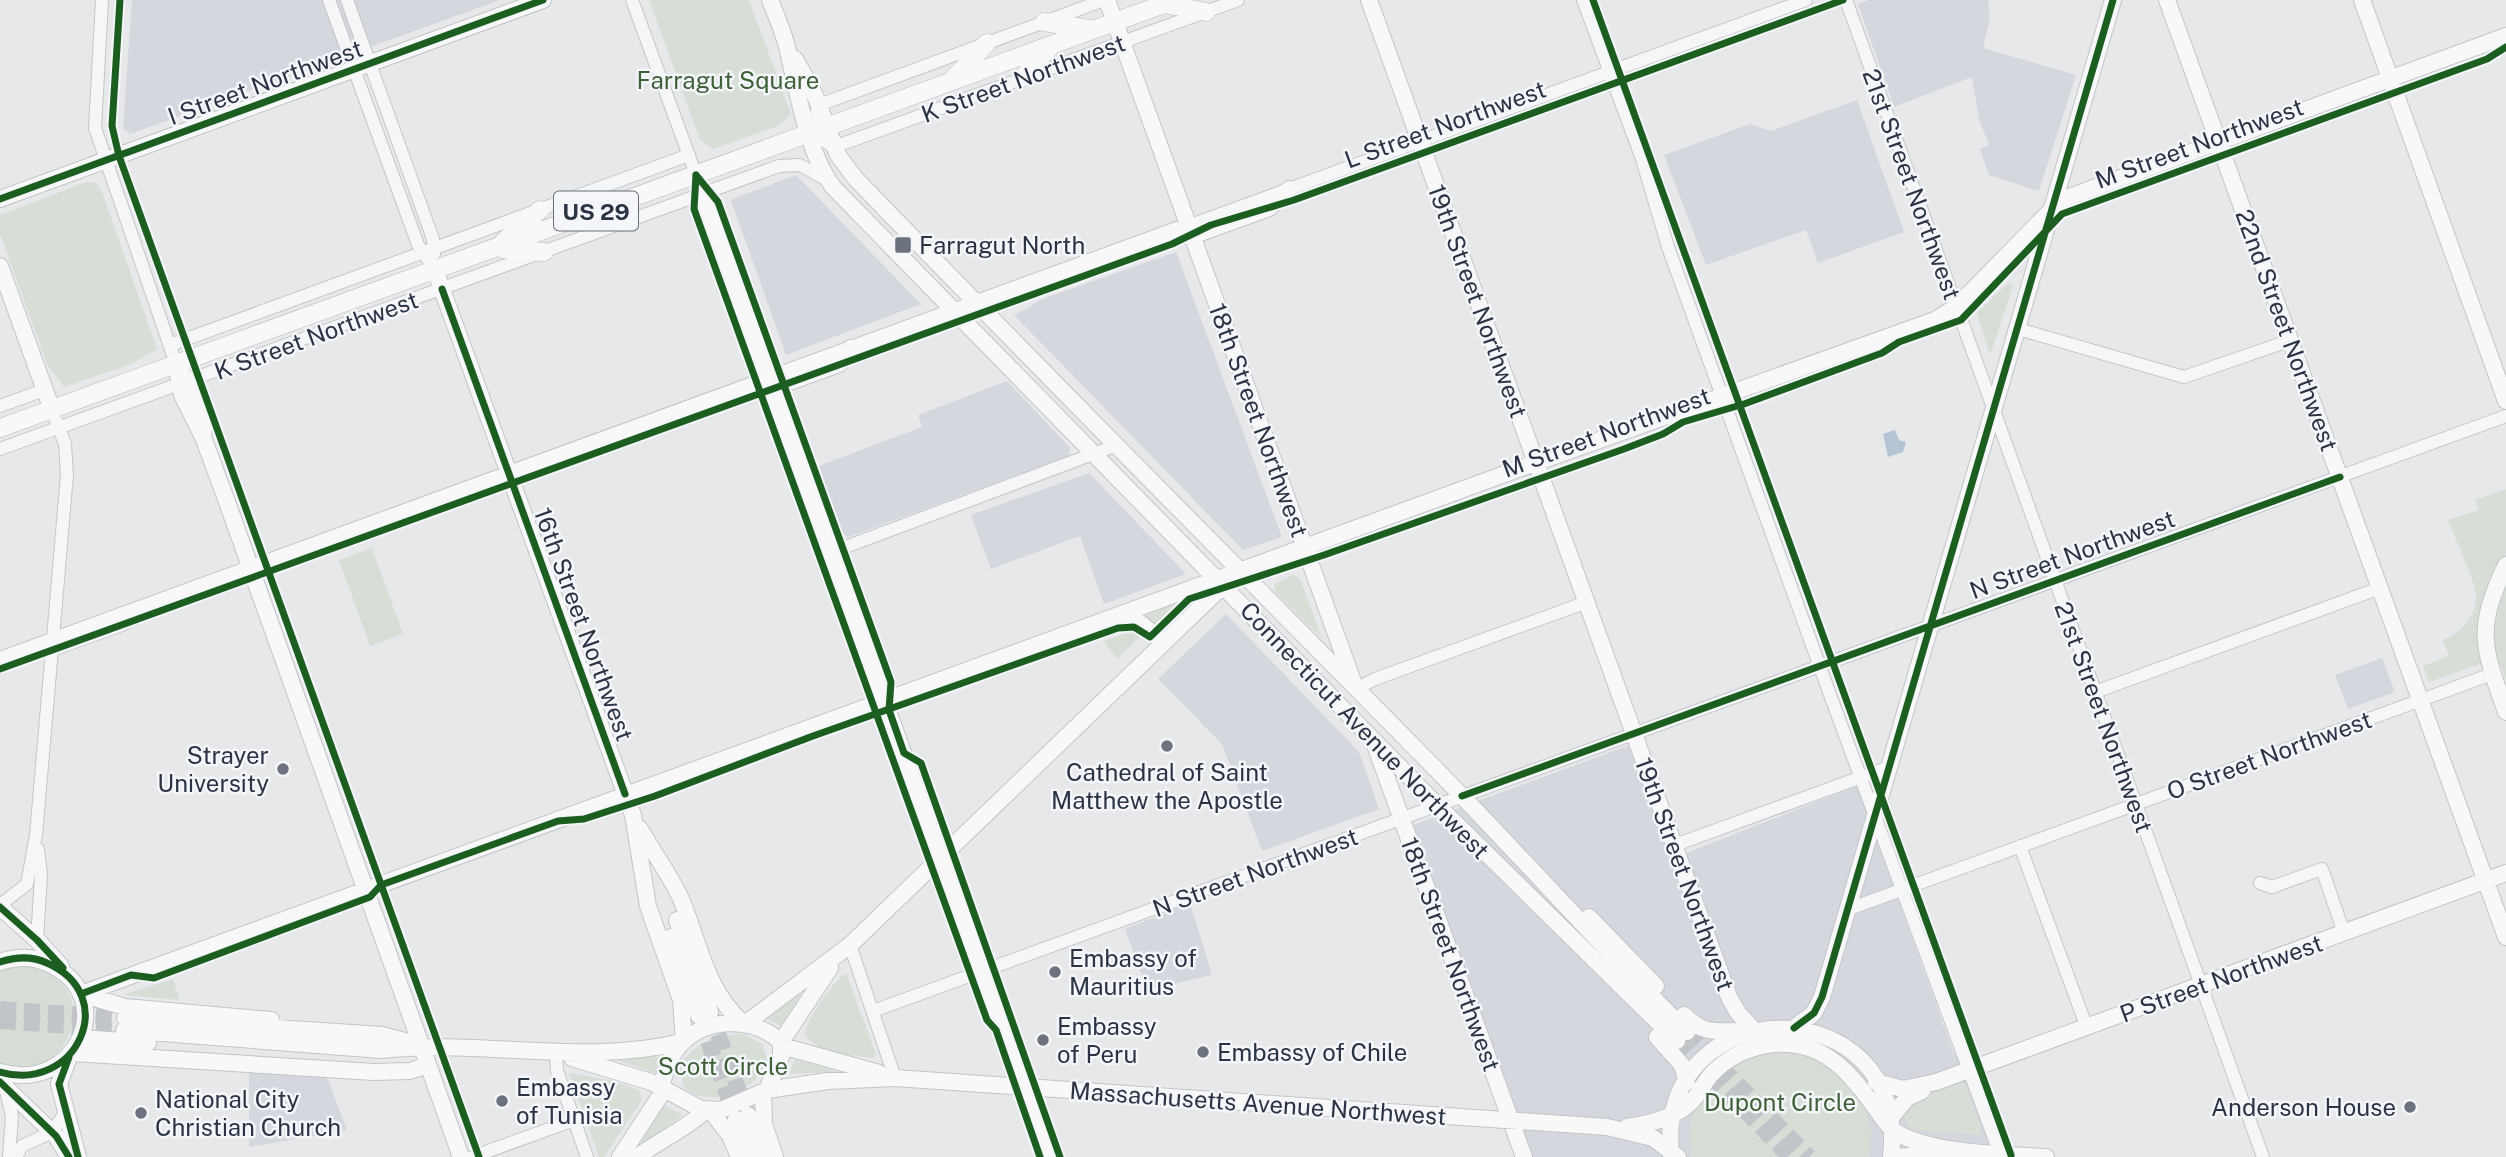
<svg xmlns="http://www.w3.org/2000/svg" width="2506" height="1157" font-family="'Public Sans',sans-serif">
<rect width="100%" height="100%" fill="#e6e8ea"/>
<path fill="#d4d7dd" d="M132,0H500L130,134L123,128Z
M1868,0H1988L1990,17L1983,48L2076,75L2039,191L1989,175L1980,149L1989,145L1979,119L1972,77L1894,107L1858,4Z
M1857,100L1904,232L1818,263L1806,230L1706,265L1664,155L1750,124L1771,131Z
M796,175L921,304L786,355L731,200Z
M1176,252L1282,537L1243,550L1014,315L1045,298Z
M1007,381L1070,448L1069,456L848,537L839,533L816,467L922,427L918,415Z
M1089,473L1186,574L1104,604L1080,536L991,569L971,515Z
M1226,614L1359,752L1379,809L1262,851L1222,744L1158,679Z
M2382,658L2395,692L2348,709L2335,675Z
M1630,745L1671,859L1857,786L1953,1051L1973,1085L2001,1157H1524L1405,828Z
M1190,903L1212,975L1147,990L1125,929Z
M249,1069L326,1075L347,1130L249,1147Z"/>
<path fill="#d6ded6" d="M649,0H749L791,114L780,125L713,149L700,140Z
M87,182L96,183L102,192L157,349L131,364L64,387L47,364L0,234V215Z
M2008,283L2013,285L1991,353H1989L1977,313Z
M2506,489V680L2498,658L2429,682L2423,666L2449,656L2443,640C2460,634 2477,615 2476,595C2475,580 2455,539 2448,520L2479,510L2475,500Z
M372,548L403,634L370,646L339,560Z
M1294,575L1300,579L1322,638L1275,592L1274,584Z
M1183,600L1184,604L1160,627L1144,618L1147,614Z
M1133,631L1140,637L1117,659L1104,641Z
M14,964C119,974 66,1095 0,1063V968Z
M846,973L876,1054L873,1058C853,1055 818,1054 805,1035C806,1019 833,982 846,973Z
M173,979L179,1000L123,995Z
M803,990L782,1027L763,1016Z
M744,1034L762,1044L767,1059C757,1093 713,1109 684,1088L680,1066C694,1042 718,1034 744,1034Z
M1782,1048L1829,1061L1864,1103L1871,1127L1870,1157H1691L1689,1132L1697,1102L1729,1064Z
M660,1056L655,1073L611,1058Z
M795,1059L838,1072L789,1074Z
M569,1073L614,1081L639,1090L642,1100L604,1157H599Z
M1960,1082L1965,1084L1980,1125V1135L1910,1129L1903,1114L1908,1102Z
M663,1105L683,1115L644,1143L642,1141Z"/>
<path fill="#b4c4d5" d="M1895,430L1899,440L1906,442L1903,452L1888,457L1883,434Z"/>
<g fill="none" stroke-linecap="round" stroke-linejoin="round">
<path stroke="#c1c4c9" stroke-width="16" stroke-dasharray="16 8" stroke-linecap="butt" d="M0,1009L125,1018
M710,1012L747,1113
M700,1019L735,1116
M0,1021L124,1030
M1687,1032L1809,1157
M1677,1041L1790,1157"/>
<g stroke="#c4c6c8" stroke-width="14">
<path id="minor" d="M102,0L95,128L176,364
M329,0L418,245L435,270
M347,0L433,239L434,254
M632,0L696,175
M1104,0L819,105L810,133L834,147L1238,0
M1583,0L1642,159L1668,247L1829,692L2001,1157
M1846,0L2263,1157
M1188,226L1806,0
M2018,329L2184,377L2291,340
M170,345L689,155
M0,406L44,390
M0,449L779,166L800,165L827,180
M832,552L1117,445
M52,650L122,625L137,613
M1356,689L1375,679L1587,602
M2095,692L2380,588
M1675,845L1889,767
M2020,846L2087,1028
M2260,883L2272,887L2322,869L2344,933
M0,905L27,884L36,835L67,475L65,444L52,410
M1849,909L2492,674
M37,940L41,875L38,849
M850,945L895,1078
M873,1011L2506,416
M556,1054L557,1071L587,1157
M5,1087L12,1116L9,1157
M16,1157L22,1146L52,1132L65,1113
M472,1157L574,1120"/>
</g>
<g stroke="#c2c5c8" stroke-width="18">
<path id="major" d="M770,0C776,15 783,31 787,47C798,91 806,150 833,187L1430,798L1677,1041
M1107,0L1354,684
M1369,0L1729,997L1738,1013L1754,1030
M2167,0L2506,937
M2362,0L2506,401
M795,59L814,93L838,155L855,178C1042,372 1233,563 1422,755C1512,846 1597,942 1687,1032
M696,175L1048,1157
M0,199L543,0
M1192,236L1269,208L1289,189
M0,266L52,410
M435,270L633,815L648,906L681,1000L684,1041
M176,364L182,395L203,437L227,502L461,1157
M181,372C192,390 207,412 203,435
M773,388L839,364L850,348
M2506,565C2475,630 2483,647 2506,712
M1113,621L1140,623L1162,641
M0,660L1188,226
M1376,748L1524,1157
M640,829C653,852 670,875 681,899C699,941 706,992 743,1023
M0,907L37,940L61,966
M1589,917L1656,986
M677,920L710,1012
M671,937L699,1016
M0,962C15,957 32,956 47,963C122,996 76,1094 0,1072
M81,994L1524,467L1935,320L1956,307L2061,200L2506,36
M81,994L125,1007L271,1020
M1684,1015C1704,1035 1716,1031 1743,1031
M125,1018L382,1035L412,1043
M745,1024L850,945L1230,579
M1794,1028L1814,1013L1822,997L2113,0
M124,1030L381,1050C481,1039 582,1066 682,1042
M1657,1037L1682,1065L1687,1082
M81,1038L148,1043
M781,1042L830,968
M782,1046L879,1073
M73,1053L374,1072L410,1071L428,1065
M69,1057L59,1084L78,1157
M572,1058L651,1082L701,1109L721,1110L767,1090L781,1057V1042C755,1018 709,1016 682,1043C670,1054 666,1071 661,1086
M0,1082L56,1136L69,1157
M1876,1082L1903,1089L1936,1082L2506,873
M767,1090L828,1081L895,1078L1607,1127L1653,1138L1678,1157
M763,1093L764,1124L775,1157
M711,1111L730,1136L739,1157
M748,1115L763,1157
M736,1119L750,1157
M1890,1119L1907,1098L1922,1091
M1627,1127C1649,1124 1675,1118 1691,1102C1699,1095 1703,1084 1710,1076C1726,1057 1751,1046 1775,1044C1823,1041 1849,1071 1874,1106C1880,1114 1886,1125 1894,1131C1928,1154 2004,1154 2046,1157
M1671,1154C1655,987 1910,986 1891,1157
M620,1157L664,1090
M637,1157C660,1140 686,1129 706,1110
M1898,1157L1949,1153"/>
</g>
<g stroke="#b8bbbf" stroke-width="19">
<path id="highway" d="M1165,4L1206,12
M1044,22L1089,29
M1022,78L1050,47
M953,79L987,43
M504,241L540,210
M503,249L544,252
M0,428L1175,0"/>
</g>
<use href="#minor" stroke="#f5f6f7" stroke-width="12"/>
<use href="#major" stroke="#f8f8f8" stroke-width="16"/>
<use href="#highway" stroke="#f8f8f8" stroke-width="18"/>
<g stroke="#f4f6f9" stroke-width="11">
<path id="cycleway" d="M120,0L112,126L119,156L479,1157
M1593,0L2011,1155
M696,175L694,209L987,1020L996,1030L1040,1157
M696,175L718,202L891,682L889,710
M0,199L543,0
M442,289L625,794
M0,669L1092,273L1172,244L1211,225L1294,200L1843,0
M889,710L904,753L921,763L1060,1157
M1462,796L2340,477
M0,907L37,940L63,968
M0,962C15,957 32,956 47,963C122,996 76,1094 0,1072
M81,994L131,975L154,978L370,897L381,885L558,821L584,819L655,796L813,736L1118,628L1134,627L1150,637L1189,599L1324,555L1624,449L1663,434L1683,422L1744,404L1882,353L1899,342L1961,320L2062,214L2487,59L2506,47
M1794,1028L1814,1013L1822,997L2113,0
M69,1057L59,1084L78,1157
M0,1082L56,1136L69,1157"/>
</g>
<use href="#cycleway" stroke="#1b5e20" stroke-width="7"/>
</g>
<g fill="#6c737f" stroke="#f4f6f9" stroke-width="2.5">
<rect x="894" y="236" width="18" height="18" rx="3.5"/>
<circle cx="1167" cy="746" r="7"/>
<circle cx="283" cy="769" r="7"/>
<circle cx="1055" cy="972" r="7"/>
<circle cx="1043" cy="1040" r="7"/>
<circle cx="1203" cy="1052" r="7"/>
<circle cx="502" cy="1101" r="7"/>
<circle cx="2410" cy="1107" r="7"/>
<circle cx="141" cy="1113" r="7"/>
</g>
<g text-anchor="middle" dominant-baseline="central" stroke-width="5" stroke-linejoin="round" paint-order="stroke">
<rect fill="#f4f6f9" stroke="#676e7b" stroke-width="2" x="554" y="191.5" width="84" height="39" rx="5"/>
<g font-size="23" font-weight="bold" fill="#2b3445">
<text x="596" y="211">US 29</text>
</g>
<g font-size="24" fill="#2b3445" stroke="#f4f6f9">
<text transform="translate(1023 78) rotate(-20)">K Street Northwest</text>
<text transform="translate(265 82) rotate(-20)">I Street Northwest</text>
<text transform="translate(1445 124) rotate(-20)">L Street Northwest</text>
<text transform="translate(2199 143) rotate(-20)">M Street Northwest</text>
<text transform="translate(1912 184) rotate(70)">21st Street Northwest</text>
<text transform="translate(1478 301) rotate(70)">19th Street Northwest</text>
<text transform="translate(2287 330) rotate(70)">22nd Street Northwest</text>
<text transform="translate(316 335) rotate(-20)">K Street Northwest</text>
<text transform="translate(1259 420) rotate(70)">18th Street Northwest</text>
<text transform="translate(1606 432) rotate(-20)">M Street Northwest</text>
<text transform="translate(2072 554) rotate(-20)">N Street Northwest</text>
<text transform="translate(584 624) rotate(70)">16th Street Northwest</text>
<text transform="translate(2104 717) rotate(70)">21st Street Northwest</text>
<text transform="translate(1365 730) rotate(46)">Connecticut Avenue Northwest</text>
<text transform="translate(2269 755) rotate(-20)">O Street Northwest</text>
<text transform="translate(1255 872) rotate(-20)">N Street Northwest</text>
<text transform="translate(1685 874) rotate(70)">19th Street Northwest</text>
<text transform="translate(1451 954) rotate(70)">18th Street Northwest</text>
<text transform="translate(2221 978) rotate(-20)">P Street Northwest</text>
<text transform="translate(1258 1103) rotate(4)">Massachusetts Avenue Northwest</text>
</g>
<g font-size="24" fill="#3f6138" stroke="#f4f6f9">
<text x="728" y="80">Farragut Square</text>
<text x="723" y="1066">Scott Circle</text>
<text x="1780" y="1102">Dupont Circle</text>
</g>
<g font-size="24" fill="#2b3445" stroke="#f4f6f9" text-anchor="start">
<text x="919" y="245">Farragut North</text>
<text x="269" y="755" text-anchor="end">Strayer<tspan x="269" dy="28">University</tspan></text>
<text x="1167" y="772" text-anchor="middle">Cathedral of Saint<tspan x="1167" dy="28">Matthew the Apostle</tspan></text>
<text x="1069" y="958">Embassy of<tspan x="1069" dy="28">Mauritius</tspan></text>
<text x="1057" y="1026">Embassy<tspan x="1057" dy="28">of Peru</tspan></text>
<text x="1217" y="1052">Embassy of Chile</text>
<text x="516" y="1087">Embassy<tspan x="516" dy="28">of Tunisia</tspan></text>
<text x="155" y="1099">National City<tspan x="155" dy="28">Christian Church</tspan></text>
<text x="2396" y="1107" text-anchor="end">Anderson House</text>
</g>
</g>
</svg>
